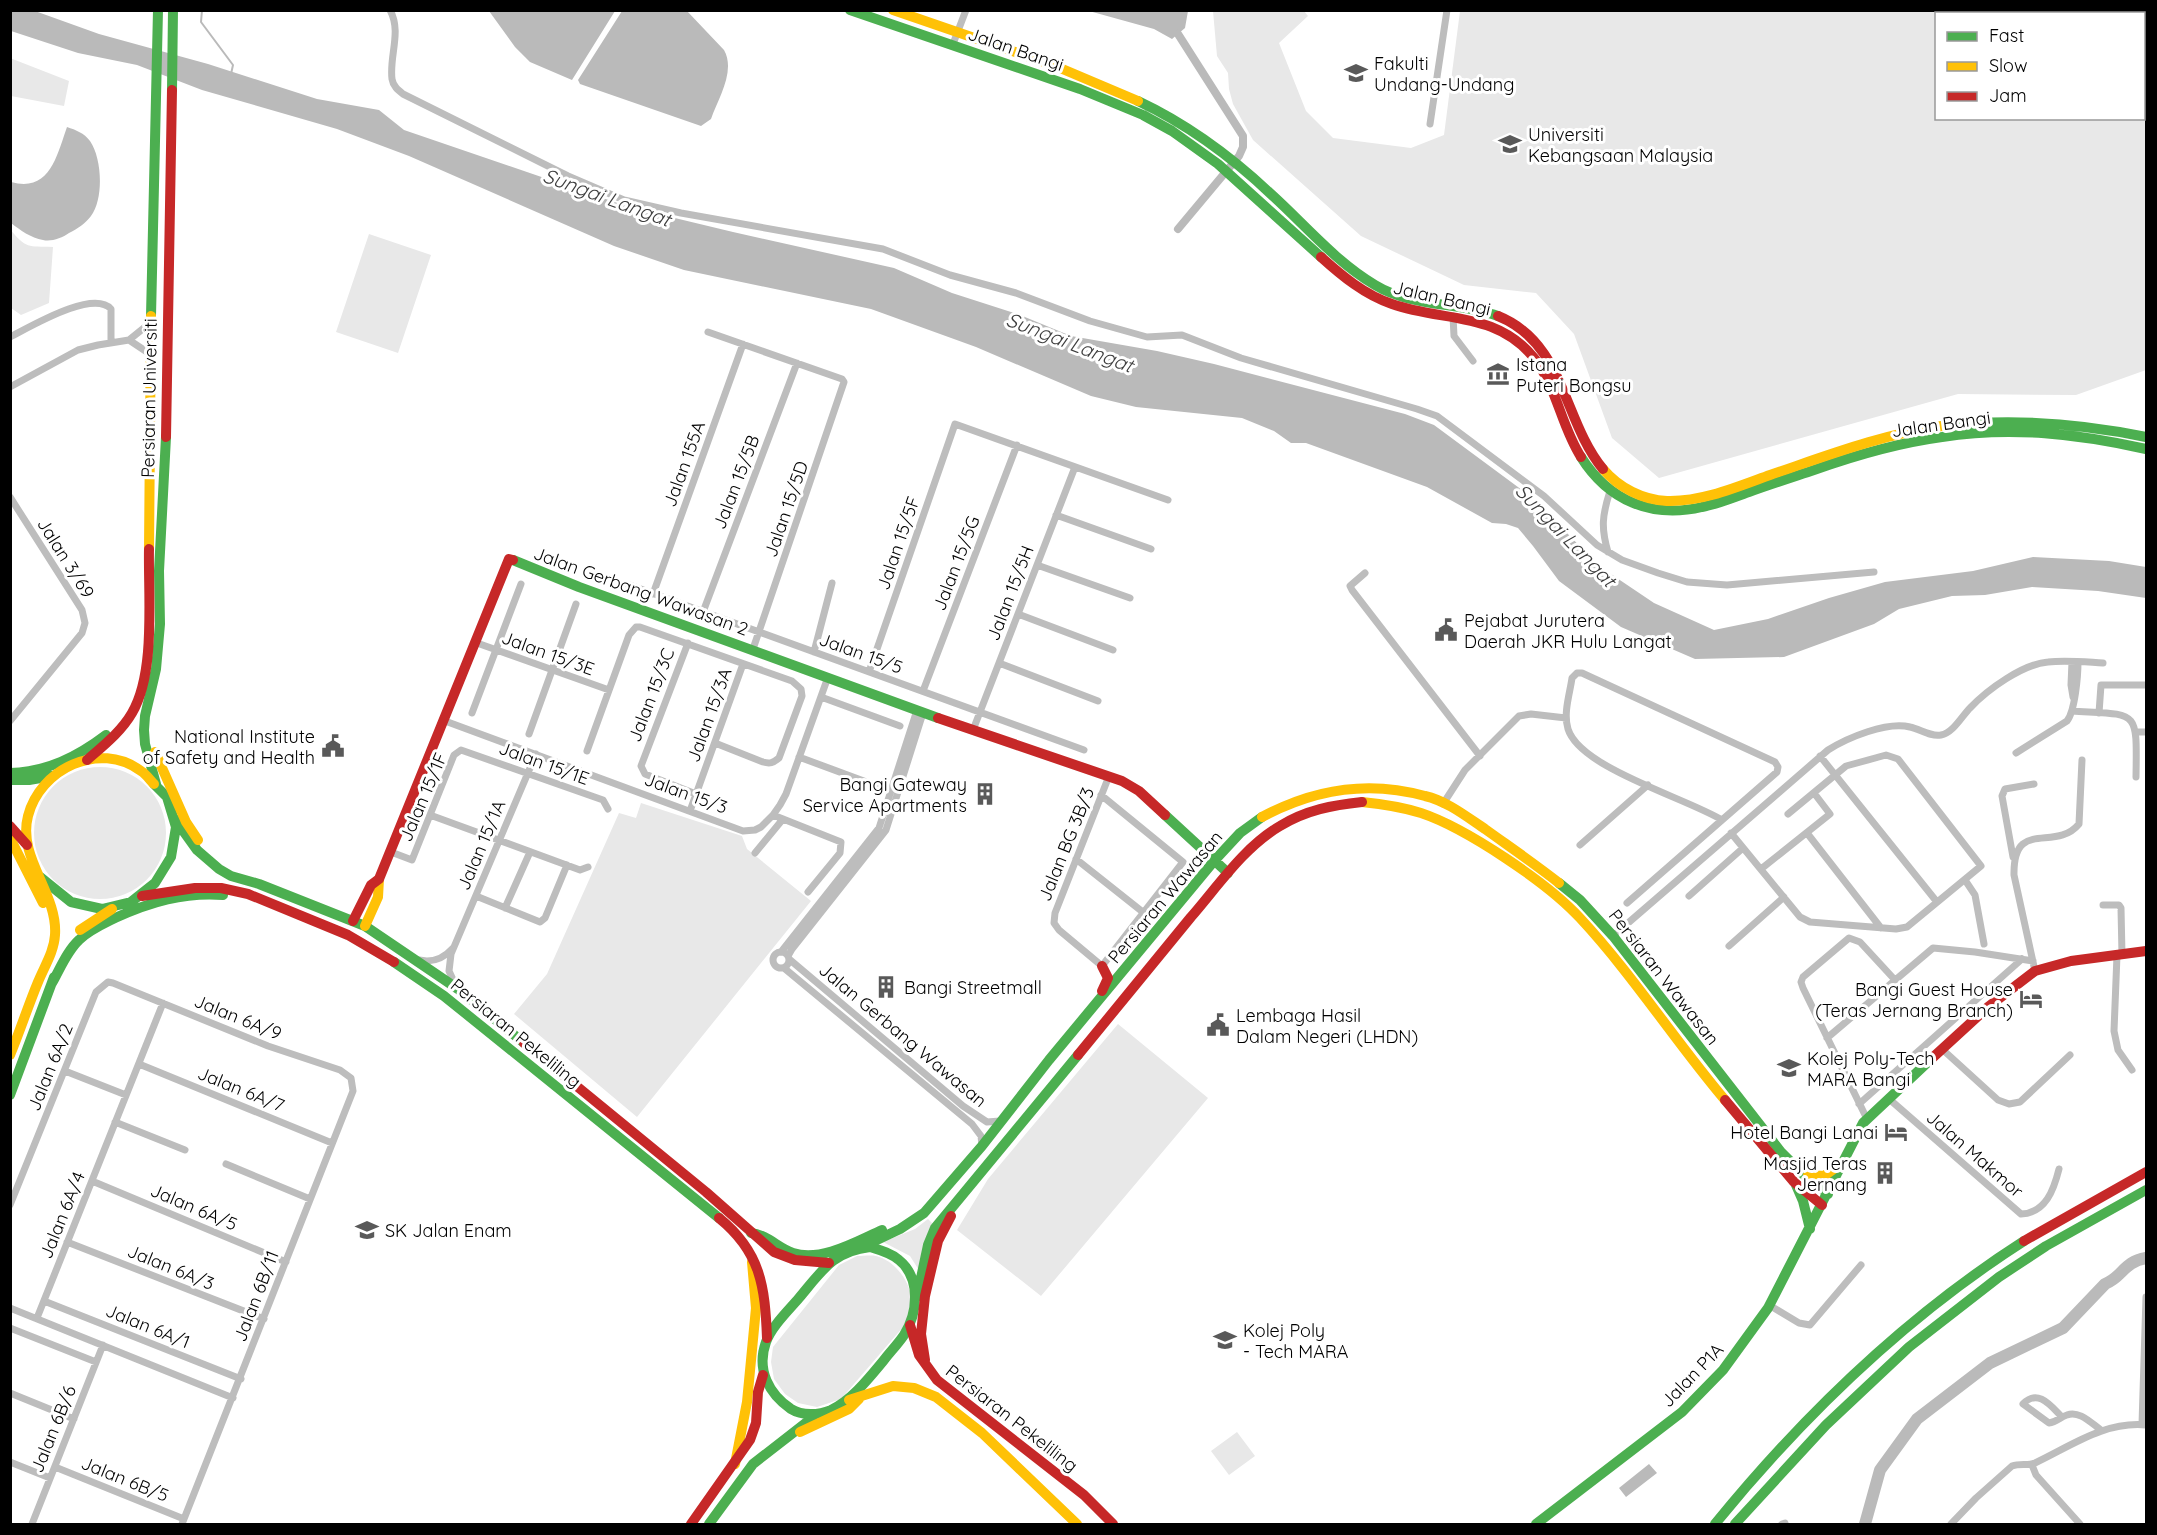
<svg xmlns="http://www.w3.org/2000/svg" width="2157" height="1535" font-family="Quicksand,sans-serif">
<rect width="100%" height="100%" fill="#fff"/>
<path fill="#e8e8e8" fill-rule="evenodd" d="M1213,11H1304L1308,16L1279,43L1306,111L1333,138L1411,148L1444,135L1460,11H2146V370L2076,395L1958,394L1659,478L1612,438L1574,334L1536,293L1464,285L1361,236L1253,140L1233,104L1229,89L1228,73L1217,56ZM1936,14H2144V118H1936Z
M10,58L69,81L64,106L11,96Z
M10,229C26,249 28,246 53,247L49,303L21,315L11,308Z
M369,234L431,255L398,353L336,332Z
M34 833a66 66 0 1 1 132 0a66 66 0 1 1-132 0Z
M641,803L742,836L747,849L811,901L637,1117L514,1014L547,974L619,813L636,818Z
M1118,1024L1208,1098L1041,1296L957,1230L988,1179Z
M928,1219L932,1223L928,1236L922,1275L910,1256L883,1242L915,1229Z
M857,1256C863,1256 871,1255 876,1256C894,1260 910,1281 911,1298C912,1308 908,1317 904,1326L841,1399L817,1407L798,1403L785,1394L774,1379L771,1362L773,1347L839,1265Z
M1237,1432L1255,1456L1229,1475L1211,1451Z"/>
<path fill="#bababa" d="M11,11H35L99,34L208,64L317,99L379,110L404,130L629,207L733,232L894,268L952,293L1020,315L1071,336L1157,351L1214,364L1405,414L1434,425L1534,499L1599,566L1654,603L1714,630L1768,619L1829,598L1885,582L1973,571L2033,557L2109,561L2146,567V598L2098,591L2032,587L1985,595L1952,596L1899,609L1874,624L1784,657L1695,659L1621,627L1559,581L1533,546L1518,528L1506,524L1492,523L1427,487L1306,443H1291L1274,431L1242,418L1136,407L1091,396L976,347L871,309L684,270L614,246L409,156L337,129L202,90L137,65L78,53L11,31Z
M489,11H615L572,80L530,62L515,47Z
M622,11H687L724,50C736,71 718,99 711,119L701,126L580,84L578,80Z
M1089,11L1188,10V11L1185,28L1172,39L1154,29Z
M67,127C76,130 84,133 90,141C102,158 104,199 91,216C86,223 77,229 69,233C62,238 51,242 43,240C31,238 20,230 11,223V182C50,193 57,155 67,127Z
M1649,1464L1657,1473L1626,1497L1619,1488Z"/>
<g fill="none" stroke-linecap="round" stroke-linejoin="round">
<path stroke="#bababa" stroke-width="2" d="M202,10L201,22L233,65L231,74"/>
<path stroke="#bababa" stroke-width="8" d="M1178,229L1239,156L1243,147V136L1178,34"/>
<path stroke="#bababa" stroke-width="12" d="M1865,1524L1880,1470L1917,1419L1990,1363L2063,1328L2105,1284C2123,1277 2123,1262 2146,1258"/>
<path stroke="#bdbdbd" stroke-width="7" d="M390,10C402,32 389,56 392,79C393,86 398,90 403,94L568,176L624,200L681,213L883,249L950,275L1016,293L1090,321L1147,337L1182,335L1241,358L1417,409L1437,416L1544,496L1597,545L1622,560L1658,573L1687,582L1727,585L1874,572
M953,44L966,10
M1430,124L1447,10
M1453,316L1454,336L1473,361
M708,332L842,379L844,382L753,649
M10,337C30,327 93,289 111,309V343
M129,340L150,354
M10,387L78,350L98,345L129,340L150,323
M10,497L82,610L85,623L82,633L10,721
M1056,515L1151,549
M1608,552C1601,528 1602,516 1610,491
M1037,565L1130,598
M1365,573L1350,586L1352,590L1480,756
M627,584L1084,750
M653,594L743,344
M703,612L797,363
M1018,614L1113,650
M477,643L609,690
M688,643L641,766L645,774L696,794
M814,652L832,583
M2072,662L2071,685L2073,697
M999,663L1098,701
M869,672L955,424L1168,500
M1577,673H1582L1775,762L1778,767L1777,772L1722,820C1686,798 1580,768 1568,729C1563,713 1570,693 1572,678Z
M923,691L1017,445
M821,697L900,726
M2072,711C2139,715 2137,708 2136,777
M472,713L521,584
M2099,713L2101,685H2146
M445,721L743,831L755,830L761,827L773,815L780,805L786,794L828,677
M973,730L1075,467
M2137,732H2146
M529,734L576,604
M587,751L629,635L636,627H640L792,681L801,689L802,696L779,758C773,763 770,764 763,762L715,743
M2016,753L2067,721C2075,711 2078,676 2078,662
M1820,756L1937,902
M799,757L880,787
M1101,795L1183,862L1102,966L1059,930L1054,923L1055,913L1109,776
M1443,804L1465,770L1519,716L1531,714L1566,718
M690,811L743,664
M430,815L580,870L588,867
M773,815L841,842L840,853L808,892
M1731,833L1800,917L1810,922L1896,929L1907,927L1981,866L1898,759L1886,755L1846,766L1788,814
M1807,833L1881,928
M1580,845L1648,785
M391,852L412,860L454,755L461,750L603,800L608,809
M755,853L783,819
M2013,857L2002,796L2005,789L2034,784
M1076,859L1144,913
M1761,869L1830,814L1814,793
M1965,880L1975,895L1984,944
M476,896L540,922L545,918L567,865
M1689,896L1743,848
M1627,903L1722,820
M2103,905H2119L2121,908L2122,955
M505,908L530,852
M1613,936L1828,750C1847,738 1887,721 1910,727C1920,729 1930,737 1941,735C1953,733 1962,716 1970,708C1988,689 2023,664 2048,662C2066,660 2085,662 2103,663
M1729,946L1784,897
M781,952L879,828L917,710
M773 960a8 8 0 1 1 16 0a8 8 0 1 1-16 0Z
M2117,955L2114,1031L2118,1050L2132,1070
M788,956L792,949L886,830L923,713
M789,959L963,1106L987,1122L1000,1121
M419,960C433,963 443,959 452,949
M784,968L972,1124L981,1136L982,1146
M2035,971L2014,875C2013,817 2055,853 2079,824L2082,760
M455,984L449,971L451,954L536,754
M1827,1038L1933,948L1975,952L2033,961
M1942,1049L1998,1100L2009,1104L2020,1102L2070,1055
M139,1064L332,1143
M65,1071L126,1095
M1888,1098L2021,1214C2046,1213 2054,1189 2059,1169
M1859,1104L2022,959
M1867,1119L1803,988L1801,982L1803,977L1849,938L1860,942L1895,980
M115,1122L185,1150
M226,1164L310,1199
M92,1181L286,1262
M10,1205L96,992L108,982L113,983L268,1046L340,1070L351,1078L353,1091L182,1524
M67,1242L264,1319
M44,1301L241,1379
M1769,1305L1799,1323L1810,1325L1861,1265
M10,1308L233,1398
M37,1318L163,1003
M10,1328L96,1362
M10,1393L74,1419
M2062,1417C2051,1406 2038,1388 2023,1404L2049,1423C2057,1422 2060,1417 2067,1415C2079,1410 2091,1423 2101,1430
M2142,1424L2146,1297
M10,1462L50,1478
M2032,1465L2036,1475L2080,1524
M55,1467L184,1519
M32,1524L103,1345
M1782,1524L1785,1523
M1951,1524L1976,1498L2012,1466C2020,1463 2028,1466 2035,1463C2071,1446 2105,1421 2146,1425"/>
<path stroke="#4caf50" stroke-width="10" d="M850,10L1080,89L1143,115L1172,131L1218,164L1321,257
M172,90L173,10
M1138,101C1187,124 1233,158 1272,195C1305,225 1336,262 1375,285C1411,307 1458,302 1498,316
M151,316L158,10
M1942,426C2011,418 2078,423 2146,437
M1581,457C1608,500 1651,519 1702,507C1718,504 1734,497 1749,492C1771,484 1793,477 1814,470C1856,455 1898,443 1942,437C2011,426 2079,434 2146,449
M513,560L579,587L938,718
M10,773C47,772 77,757 106,735
M10,780H29L52,776
M156,784L145,744L144,730L145,716L156,669L160,624L159,571L166,437
M1165,815L1228,873
M174,818L197,850L219,869L231,876L259,884L365,926L458,989L524,1043
M40,877L71,902L102,909L131,902L155,883L171,857L176,827L167,797L154,784
M1559,883L1580,900L1613,936L1781,1152L1802,1173L1828,1194
M394,962L444,996L719,1218
M52,983C60,969 67,951 79,940C89,930 103,924 115,918C150,902 184,892 223,895
M10,1095L54,977
M1796,1185L1803,1201L1810,1229
M751,1233C768,1235 778,1248 793,1253C822,1262 857,1241 882,1230
M870,1247C880,1250 891,1253 899,1260C921,1278 918,1313 904,1335C898,1344 890,1352 884,1360C869,1378 852,1400 831,1410C819,1415 802,1416 791,1409C769,1394 756,1370 766,1342C772,1326 788,1311 799,1298C821,1272 833,1251 870,1247Z
M860,1248L900,1229L924,1213L982,1146L1049,1060L1214,861L1240,833L1262,817
M917,1297L928,1245L935,1228L1078,1055
M709,1524L753,1464L816,1415
M1536,1524L1682,1412L1723,1370L1768,1308L1863,1123L1929,1061
M1715,1524C1803,1416 1907,1316 2024,1241
M1735,1524L1826,1425L1909,1347L1999,1277L2046,1246L2146,1190"/>
<path stroke="#ffc107" stroke-width="10" d="M893,10L1053,65L1138,101
M1603,469C1619,488 1643,500 1667,501C1702,502 1737,487 1770,475C1826,456 1883,434 1942,426
M149,549L151,316
M155,752L186,822L198,840
M1362,802C1382,804 1402,807 1421,813C1466,828 1548,883 1580,918C1633,975 1675,1041 1725,1100
M1262,817C1314,789 1368,780 1425,796C1447,801 1467,817 1485,829C1510,847 1535,864 1559,883
M10,838L43,903
M365,926L378,897L379,879
M80,930L112,909
M10,1055C20,1031 28,1006 38,982C44,967 54,952 55,935C58,893 17,858 28,816C40,769 99,740 141,771C146,774 150,780 154,784
M1808,1175L1824,1176L1838,1166
M849,1400L893,1386L914,1388L936,1397L982,1433L1077,1524
M800,1432L849,1409L859,1399
M735,1464L747,1402L756,1308L752,1262"/>
<path stroke="#c62828" stroke-width="10" d="M1321,257C1342,276 1365,295 1392,304C1443,322 1496,311 1534,358C1557,387 1561,426 1581,457
M1498,316C1565,343 1563,421 1603,469
M166,437L172,90
M938,718L1122,781L1139,791L1165,815
M87,760C103,746 121,732 132,713C156,672 148,596 149,549
M10,826L27,845
M142,896L195,888H221L248,894L348,935L394,962
M353,921L371,885L379,879L509,559L513,560
M1102,966L1108,978L1102,991
M524,1043L706,1192L774,1252L795,1260L829,1263
M1078,1055C1116,1009 1153,963 1191,917C1218,886 1244,847 1280,826C1306,810 1333,805 1362,802
M1929,1061L1988,1007L2035,971L2071,961L2146,951
M1725,1100L1794,1182L1822,1205
M719,1218C761,1252 765,1287 767,1338
M2024,1241L2146,1172
M910,1325L919,1355L937,1380L1084,1495L1113,1524
M925,1360L921,1334L925,1296L938,1241L951,1216
M691,1524L750,1440L756,1423L758,1392L763,1375"/>
</g>
<defs>
<g id="university-bare" transform="scale(1.8)"><path d="M0-5L7-2L0 1L-7-2ZM-4 1L0 2.5L4 1V4Q0 6-4 4Z" fill="#595959" stroke="#fff" stroke-width="2.5" paint-order="stroke"/></g>
<g id="museum-bare" transform="scale(1.8)"><path d="M0-6L6-3V-2H-6V-3ZM-5-1h2V3h-2ZM-1-1h2V3h-2ZM3-1h2V3H3ZM-6 4H6V6H-6Z" fill="#595959" stroke="#fff" stroke-width="2.5" paint-order="stroke"/></g>
<g id="civic-bare" transform="scale(1.8)"><path d="M-.6-6.5H3V-4.5H.6V-3L4-1V1h2V6H-6V1h2V-1L-.6-3ZM-1.2 2.5V6h2.4V2.5Z" fill="#595959" stroke="#fff" stroke-width="2.5" paint-order="stroke"/></g>
<g id="building-bare" transform="scale(1.8)"><path d="M-4-6H4V6H1V3H-1V6H-4ZM-2.5-4.3h1.7v1.8h-1.7ZM.8-4.3h1.7v1.8H.8ZM-2.5-1h1.7V.8h-1.7ZM.8-1h1.7V.8H.8Z" fill="#595959" stroke="#fff" stroke-width="2.5" paint-order="stroke"/></g>
<g id="hotel-bare" transform="scale(1.8)"><path d="M-6-4.5h1.5V1H6V5H4.5V3h-9V5H-6ZM-4 0a1.8 1.8 0 1 1 3.6 0ZM.5 0V-2.5h3Q6-2.5 6 0Z" fill="#595959" stroke="#fff" stroke-width="2.5" paint-order="stroke"/></g>
<g id="school-bare" transform="scale(1.8)"><path d="M0-5L7-2L0 1L-7-2ZM-4 1L0 2.5L4 1V4Q0 6-4 4Z" fill="#595959" stroke="#fff" stroke-width="2.5" paint-order="stroke"/></g>
</defs>
<g fill-rule="evenodd">
<use href="#university-bare" x="1356" y="73"/>
<use href="#university-bare" x="1510" y="144"/>
<use href="#museum-bare" x="1498" y="374"/>
<use href="#civic-bare" x="1446" y="630"/>
<use href="#civic-bare" x="333" y="746"/>
<use href="#building-bare" x="985" y="794"/>
<use href="#building-bare" x="886" y="987"/>
<use href="#hotel-bare" x="2031" y="999"/>
<use href="#civic-bare" x="1218" y="1025"/>
<use href="#university-bare" x="1789" y="1068"/>
<use href="#hotel-bare" x="1896" y="1132"/>
<use href="#building-bare" x="1885" y="1173"/>
<use href="#school-bare" x="367" y="1230"/>
<use href="#university-bare" x="1225" y="1340"/>
</g>
<g text-anchor="middle" dominant-baseline="central" stroke-width="6" stroke-linejoin="round" paint-order="stroke">
<g font-size="18" fill="#000" stroke="#fff">
<text transform="translate(1016 49) rotate(19)">Jalan Bangi</text>
<text transform="translate(1442 298) rotate(13)">Jalan Bangi</text>
<text transform="translate(149 398) rotate(-89)">Persiaran Universiti</text>
<text transform="translate(1941 424) rotate(-8)">Jalan Bangi</text>
<text transform="translate(684 464) rotate(-70)">Jalan 155A</text>
<text transform="translate(736 482) rotate(-69)">Jalan 15/5B</text>
<text transform="translate(786 509) rotate(-71)">Jalan 15/5D</text>
<text transform="translate(898 543) rotate(-71)">Jalan 15/5F</text>
<text transform="translate(66 558) rotate(58)">Jalan 3/69</text>
<text transform="translate(956 563) rotate(-69)">Jalan 15/5G</text>
<text transform="translate(641 591) rotate(20)">Jalan Gerbang Wawasan 2</text>
<text transform="translate(1010 593) rotate(-69)">Jalan 15/5H</text>
<text transform="translate(548 653) rotate(20)">Jalan 15/3E</text>
<text transform="translate(861 653) rotate(20)">Jalan 15/5</text>
<text transform="translate(651 695) rotate(-69)">Jalan 15/3C</text>
<text transform="translate(709 715) rotate(-70)">Jalan 15/3A</text>
<text transform="translate(544 763) rotate(20)">Jalan 15/1E</text>
<text transform="translate(686 793) rotate(20)">Jalan 15/3</text>
<text transform="translate(423 797) rotate(-67)">Jalan 15/1F</text>
<text transform="translate(1066 844) rotate(-68)">Jalan BG 3B/3</text>
<text transform="translate(481 845) rotate(-67)">Jalan 15/1A</text>
<text transform="translate(1165 897) rotate(-50)">Persiaran Wawasan</text>
<text transform="translate(1664 977) rotate(52)">Persiaran Wawasan</text>
<text transform="translate(238 1017) rotate(22)">Jalan 6A/9</text>
<text transform="translate(516 1033) rotate(39)">Persiaran Pekeliling</text>
<text transform="translate(903 1035) rotate(40)">Jalan Gerbang Wawasan</text>
<text transform="translate(50 1067) rotate(-68)">Jalan 6A/2</text>
<text transform="translate(241 1089) rotate(22)">Jalan 6A/7</text>
<text transform="translate(1975 1154) rotate(41)">Jalan Makmor</text>
<text transform="translate(194 1207) rotate(23)">Jalan 6A/5</text>
<text transform="translate(62 1215) rotate(-68)">Jalan 6A/4</text>
<text transform="translate(171 1267) rotate(22)">Jalan 6A/3</text>
<text transform="translate(256 1296) rotate(-69)">Jalan 6B/11</text>
<text transform="translate(148 1326) rotate(22)">Jalan 6A/1</text>
<text transform="translate(1692 1375) rotate(-46)">Jalan P1A</text>
<text transform="translate(1012 1418) rotate(38)">Persiaran Pekeliling</text>
<text transform="translate(53 1429) rotate(-68)">Jalan 6B/6</text>
<text transform="translate(125 1479) rotate(22)">Jalan 6B/5</text>
</g>
<g font-size="18" fill="#000" stroke="#fff" text-anchor="start">
<text x="1374" y="63">Fakulti<tspan x="1374" dy="21">Undang-Undang</tspan></text>
<text x="1528" y="134">Universiti<tspan x="1528" dy="21">Kebangsaan Malaysia</tspan></text>
<text x="1516" y="364">Istana<tspan x="1516" dy="21">Puteri Bongsu</tspan></text>
<text x="1464" y="620">Pejabat Jurutera<tspan x="1464" dy="21">Daerah JKR Hulu Langat</tspan></text>
<text x="315" y="736" text-anchor="end">National Institute<tspan x="315" dy="21">of Safety and Health</tspan></text>
<text x="967" y="784" text-anchor="end">Bangi Gateway<tspan x="967" dy="21">Service Apartments</tspan></text>
<text x="904" y="987">Bangi Streetmall</text>
<text x="2013" y="989" text-anchor="end">Bangi Guest House<tspan x="2013" dy="21">(Teras Jernang Branch)</tspan></text>
<text x="1236" y="1015">Lembaga Hasil<tspan x="1236" dy="21">Dalam Negeri (LHDN)</tspan></text>
<text x="1807" y="1058">Kolej Poly-Tech<tspan x="1807" dy="21">MARA Bangi</tspan></text>
<text x="1878" y="1132" text-anchor="end">Hotel Bangi Lanai</text>
<text x="1867" y="1163" text-anchor="end">Masjid Teras<tspan x="1867" dy="21">Jernang</tspan></text>
<text x="385" y="1230">SK Jalan Enam</text>
<text x="1243" y="1330">Kolej Poly<tspan x="1243" dy="21">- Tech MARA</tspan></text>
</g>
<g font-size="20" font-style="italic" fill="#3d3d3d" stroke="#fff">
<text transform="translate(607 197) rotate(20)">Sungai Langat</text>
<text transform="translate(1070 342) rotate(21)">Sungai Langat</text>
<text transform="translate(1566 535) rotate(46)">Sungai Langat</text>
</g>
</g>
<rect width="2157" height="1535" fill="none" stroke="#000000" stroke-width="24"/>
<rect x="1935" y="12" width="210" height="108" fill="#ffffff" stroke="#999999" stroke-width="1.5"/>
<rect x="1947" y="32" width="30" height="9" fill="#4caf50" stroke="#999999" stroke-width="1.5"/>
<text x="1989" y="42" font-size="18" fill="#000000">Fast</text>
<rect x="1947" y="62" width="30" height="9" fill="#ffc107" stroke="#999999" stroke-width="1.5"/>
<text x="1989" y="72" font-size="18" fill="#000000">Slow</text>
<rect x="1947" y="92" width="30" height="9" fill="#c62828" stroke="#999999" stroke-width="1.5"/>
<text x="1989" y="102" font-size="18" fill="#000000">Jam</text>
</svg>
